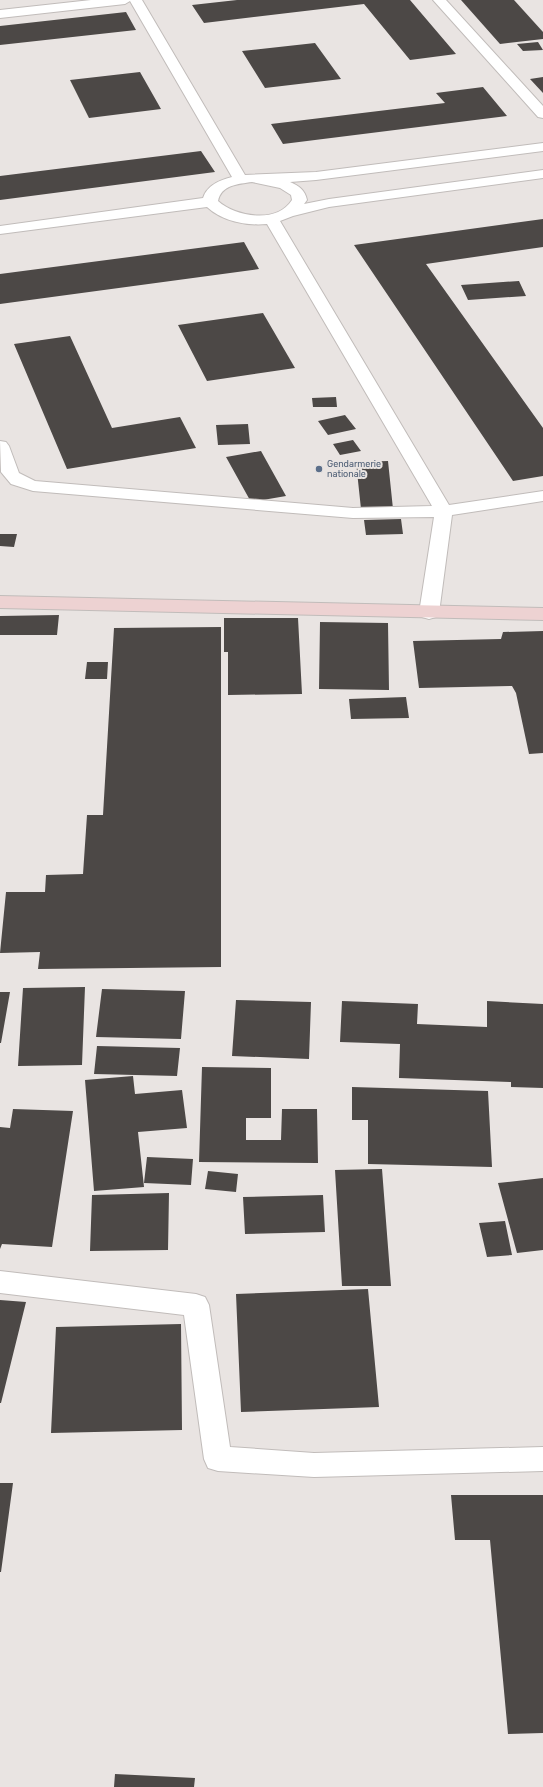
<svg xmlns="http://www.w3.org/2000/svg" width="543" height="1787" font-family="Rubik,sans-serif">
<rect width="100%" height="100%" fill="#e9e4e2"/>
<path fill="#4c4846" d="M237,0H410L456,54L410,60L364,4L204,23L192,5Z
M461,0H514L543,32V39L500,44Z
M126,12L136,30L0,45V26Z
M538,42L543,50L523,51L517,44Z
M315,43L341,79L265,88L242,51Z
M140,72L161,109L89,118L70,80Z
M543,77V93L530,79Z
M483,87L507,116L283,144L271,124L445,103L436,93Z
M201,151L215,172L0,200V176Z
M543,219V247L426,264L543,428V476L513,481L354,245Z
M244,242L259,269L0,304V274Z
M519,281L526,296L468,300L461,285Z
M263,313L295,368L207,381L178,325Z
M70,336L112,428L180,417L196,448L67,469L14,344Z
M336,397L337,407H313L312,398Z
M345,415L356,429L328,435L318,421Z
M248,424L250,444L218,445L216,425Z
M353,440L361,451L340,455L333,444Z
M261,451L286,496L251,502L226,457Z
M388,461L393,509H361L356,462Z
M401,519L403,534L366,535L364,520Z
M0,534H17L14,547L0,546Z
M59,615L57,635H0V616Z
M224,618H298L302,694L228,695V652H224Z
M320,622L388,623L389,690L319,689Z
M221,627V967L38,969L40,952L0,953L6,892H45L46,875L83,874L87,815H103L114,628Z
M543,631V753L529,754L516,693L512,686L419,688L413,641L501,639L503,632Z
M87,662H108L107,679H85Z
M406,697L409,718L351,719L349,699Z
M85,987L82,1065L18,1066L23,988Z
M102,989L185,991L181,1039L96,1037Z
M0,992H10L1,1043H0Z
M236,1000L311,1002L309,1059L232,1056Z
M342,1001L418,1004L417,1024L487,1027V1001L543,1004V1088L511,1087V1082L399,1078L400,1044L340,1042Z
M97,1046L180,1048L177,1076L94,1074Z
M202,1067L271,1068V1118H246V1140H281L282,1109H317L318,1163L199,1162Z
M133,1076L135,1094L182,1090L187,1128L138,1132L144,1187L94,1191L85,1080Z
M352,1087L488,1091L492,1167L368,1164V1120H352Z
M13,1109L73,1111L52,1247L2,1244L0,1249V1127L10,1128Z
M147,1157L193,1159L191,1185L144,1183Z
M382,1169L391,1286H342L335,1170Z
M208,1171L238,1174L236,1192L205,1189Z
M543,1178V1250L517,1253L498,1183Z
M169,1193L168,1250L90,1251L92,1195Z
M323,1195L325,1232L245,1234L243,1197Z
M505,1221L512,1255L487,1257L479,1223Z
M368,1289L379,1407L241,1412L236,1294Z
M0,1300L26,1302L1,1403H0Z
M181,1324L182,1430L51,1433L56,1327Z
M0,1483H13L1,1572H0Z
M451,1495H543V1733L508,1734L490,1540H455Z
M115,1774L195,1778L194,1787H114Z"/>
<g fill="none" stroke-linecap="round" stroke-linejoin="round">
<g stroke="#c1bcba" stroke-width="2">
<path id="minor" d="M91,0H142L245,175L316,172L543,143V151L316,180L290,182C299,186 305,190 307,200L304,204L329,199L543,170V178L329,207L293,216L280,221L449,505L543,491V501L452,515L439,613L436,617L429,619L422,617L419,613L434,517L353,518L33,491L11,484L1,472L0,441L6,442L9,446L19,473L35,481L353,508L432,506L267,224C246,226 222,221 207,207L0,234V226L203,198C207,185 220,180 232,177L130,1L125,4L0,18V10ZM252,182L280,188L291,195L292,200C277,224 236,217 218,201C221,185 238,184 252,182Z
M433,0H446L543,106V118L538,117Z
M0,1271L196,1294L205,1297L209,1305L230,1447L314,1453L543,1447V1471L314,1477L218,1471L208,1468L204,1459L184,1315L0,1293Z"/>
</g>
<g stroke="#c1bcba" stroke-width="2">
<path id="secondary" d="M0,596L543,608V620L0,608Z"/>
</g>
<use href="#minor" fill="#fff" fill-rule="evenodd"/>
<use href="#secondary" fill="#edd2d2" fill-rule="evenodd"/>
</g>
<circle fill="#5c6f8a" stroke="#e9e4e2" stroke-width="1.5" cx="319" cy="469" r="4"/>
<g text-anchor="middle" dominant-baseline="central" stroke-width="4" stroke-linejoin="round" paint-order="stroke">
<g font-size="9" fill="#4e5e75" stroke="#e9e4e2" text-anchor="start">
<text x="327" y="464">Gendarmerie<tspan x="327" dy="10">nationale</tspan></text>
</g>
</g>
</svg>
